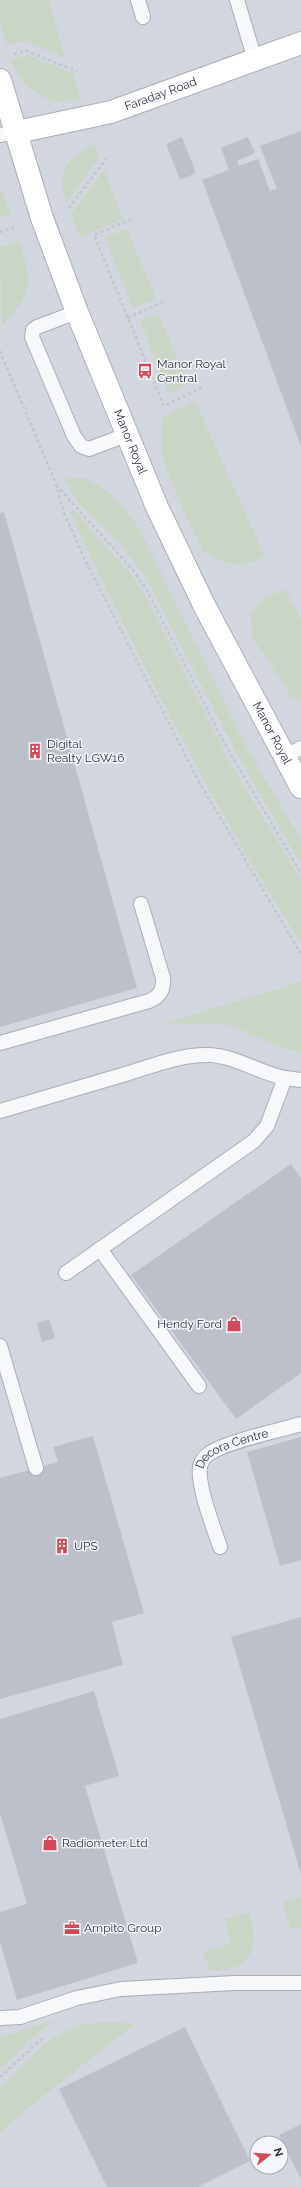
<svg xmlns="http://www.w3.org/2000/svg" width="301" height="2187" font-family="Raleway,sans-serif">
<rect width="100%" height="100%" fill="#e4e7ec"/>
<path fill="#d2d6de" fill-rule="evenodd" d="M0,0H301V2187H0ZM257,2143H281V2167H257Z"/>
<path fill="#c9d6c5" d="M0,0H49L65,58L25,41L7,45L0,19Z
M28,55L73,73L81,98C76,99 70,101 65,101C42,104 18,81 11,60Z
M94,144L99,158L67,202C55,173 68,157 94,144Z
M104,170L123,219L80,237L71,214Z
M0,188L11,214L0,217Z
M127,229L156,299L133,308L105,238Z
M19,241C33,283 32,293 2,326L0,247Z
M158,314L189,384L169,394L140,320Z
M195,401L265,557L243,565L223,562L204,552L181,505L162,455V422L163,417Z
M82,478C106,484 127,509 140,530L245,744L301,840V864L243,765L144,574L121,545L78,503L65,479Z
M70,509L75,511L132,576L147,598L231,764L301,880V943C212,806 140,660 70,513Z
M285,589L301,619V702L291,696L252,637L251,616L261,600Z
M301,982V1053L278,1046L230,1025L165,1023Z
M301,1897V1927L291,1929L283,1902Z
M249,1912C255,1934 259,1960 232,1968C224,1971 217,1972 210,1969L203,1952L232,1943L225,1919Z
M57,2019L36,2034L0,2069V2038Z
M109,2022L135,2024L13,2120L0,2134V2088C34,2054 57,2022 109,2022Z"/>
<path fill="#bbc0ca" d="M301,131V446L202,180L229,170L221,148L248,137L255,153L237,161L239,166L258,159L270,191L277,189L260,146Z
M182,137L196,173L180,180L166,144Z
M4,512L137,988L0,1027V513Z
M291,1164L301,1178V1373L236,1419L131,1275Z
M49,1319L55,1338L42,1342L37,1323Z
M93,1436L144,1613L112,1622L123,1665L0,1699V1478L58,1462L53,1447Z
M301,1437V1560L280,1566L247,1452Z
M301,1617V1874L231,1637Z
M94,1691L119,1776L85,1786L138,1963L17,2000L0,1942V1912L27,1904L0,1813V1719Z
M185,2027L250,2161L197,2187H107L59,2089Z
M301,2124V2179L279,2135Z"/>
<g fill="none" stroke-linecap="round" stroke-linejoin="round">
<g stroke="#a9aeb7" stroke-width="16">
<g id="lane">
<path d="M138,0L143,17"/>
<path d="M237,0L255,60"/>
<path d="M0,135L17,132"/>
<path d="M77,312L37,327L33,330L32,337L74,436L81,446L89,449L126,435"/>
<path d="M284,757L301,748"/>
<path d="M0,1043L149,1001C159,997 164,990 163,978L141,904"/>
<path d="M0,1111C43,1098 86,1086 129,1073C155,1065 183,1054 209,1055C236,1056 259,1073 285,1078"/>
<path d="M100,1249L199,1386"/>
<path d="M66,1273L254,1141L267,1126L285,1078L301,1080"/>
<path d="M0,1346L36,1468"/>
<path id="s1" d="M220,1547C214,1528 197,1486 200,1467C201,1461 205,1456 210,1453C228,1441 278,1431 301,1424"/>
<path d="M0,2018L20,2017L77,1998L121,1989L234,1983H301"/>
</g>
</g>
<g stroke="#a9aeb7" stroke-width="24">
<g id="secondary">
<path id="s2" d="M0,80L42,218L77,312L157,507L205,607L301,787"/>
<path id="s3" d="M17,132L111,112L301,43"/>
</g>
</g>
<path stroke="#c2c5cb" stroke-width="2.5" stroke-dasharray="3 3" stroke-linecap="butt" d="M14,54L26,51L77,71
M69,208L106,159
M131,219L94,235L164,406L202,388
M0,232L14,227
M128,318L165,301
M0,351L56,484L64,513L85,560L198,780L301,954
M56,485L132,569L147,590L224,743L301,873
M0,2077L44,2037"/>
<use href="#lane" stroke="#f7f8fa" stroke-width="14"/>
<use href="#secondary" stroke="#fff" stroke-width="22"/>
</g>
<defs>
<g id="bus-bare" transform="scale(1.2)"><path d="M-5-6H5V4H4V6H2V4H-2V6H-4V4H-5ZM-3.5-4V0h7V-4ZM-3.5 1.2v1.5H-2V1.2ZM2 1.2v1.5H3.5V1.2Z" fill="#d1495b" stroke="#f4f6f9" stroke-width="2.5" paint-order="stroke"/></g>
<g id="building-bare" transform="scale(1.2)"><path d="M-4-6H4V6H1V3H-1V6H-4ZM-2.5-4.3h1.7v1.8h-1.7ZM.8-4.3h1.7v1.8H.8ZM-2.5-1h1.7V.8h-1.7ZM.8-1h1.7V.8H.8Z" fill="#d1495b" stroke="#f4f6f9" stroke-width="2.5" paint-order="stroke"/></g>
<g id="shop-bare" transform="scale(1.2)"><path d="M-5-2.5h2.3a2.7 3.5 0 0 1 5.4 0H5L5.5 6h-11ZM-1.5-2.5h3a1.5 2.3 0 0 0-3 0Z" fill="#d1495b" stroke="#f4f6f9" stroke-width="2.5" paint-order="stroke"/></g>
<g id="office-bare" transform="scale(1.2)"><path d="M-6-3h4V-5.5h4V-3h4V5H-6ZM-1-4.5V-3h2v-1.5ZM-6 0V1H6V0Z" fill="#d1495b" stroke="#f4f6f9" stroke-width="2.5" paint-order="stroke"/></g>
</defs>
<g fill-rule="evenodd">
<use href="#bus-bare" x="145" y="371"/>
<use href="#building-bare" x="35" y="751"/>
<use href="#shop-bare" x="234" y="1324"/>
<use href="#building-bare" x="62" y="1546"/>
<use href="#shop-bare" x="50" y="1843"/>
<use href="#office-bare" x="72" y="1928"/>
</g>
<g text-anchor="middle" dominant-baseline="central" stroke-width="3" stroke-linejoin="round" paint-order="stroke">
<g font-size="12" fill="#2b3445" stroke="#f4f6f9">
<text stroke="none"><textPath href="#s3" startOffset="149">Faraday Road</textPath></text>
<text stroke="none"><textPath href="#s2" startOffset="385">Manor Royal</textPath></text>
<text stroke="none"><textPath href="#s2" startOffset="709">Manor Royal</textPath></text>
<text stroke="none"><textPath href="#s1" startOffset="122">Decora Centre</textPath></text>
</g>
<g font-size="12" fill="#2b3445" stroke="#f4f6f9" text-anchor="start">
<text x="157" y="364">Manor Royal<tspan x="157" dy="14">Central</tspan></text>
<text x="47" y="744">Digital<tspan x="47" dy="14">Realty LGW16</tspan></text>
<text x="222" y="1324" text-anchor="end">Hendy Ford</text>
<text x="74" y="1546">UPS</text>
<text x="62" y="1843">Radiometer Ltd</text>
<text x="84" y="1928">Ampito Group</text>
</g>
</g>
<g transform="translate(269 2155) rotate(73)"><circle r="19" fill="#f4f6f9" stroke="#a4a8b1"/>
<path d="M0-3L7 15L0 10L-7 15Z" fill="#d1495b"/>
<text y="-6" font-size="11" font-weight="bold" text-anchor="middle" fill="#2b3445">N</text>
</g>
</svg>
